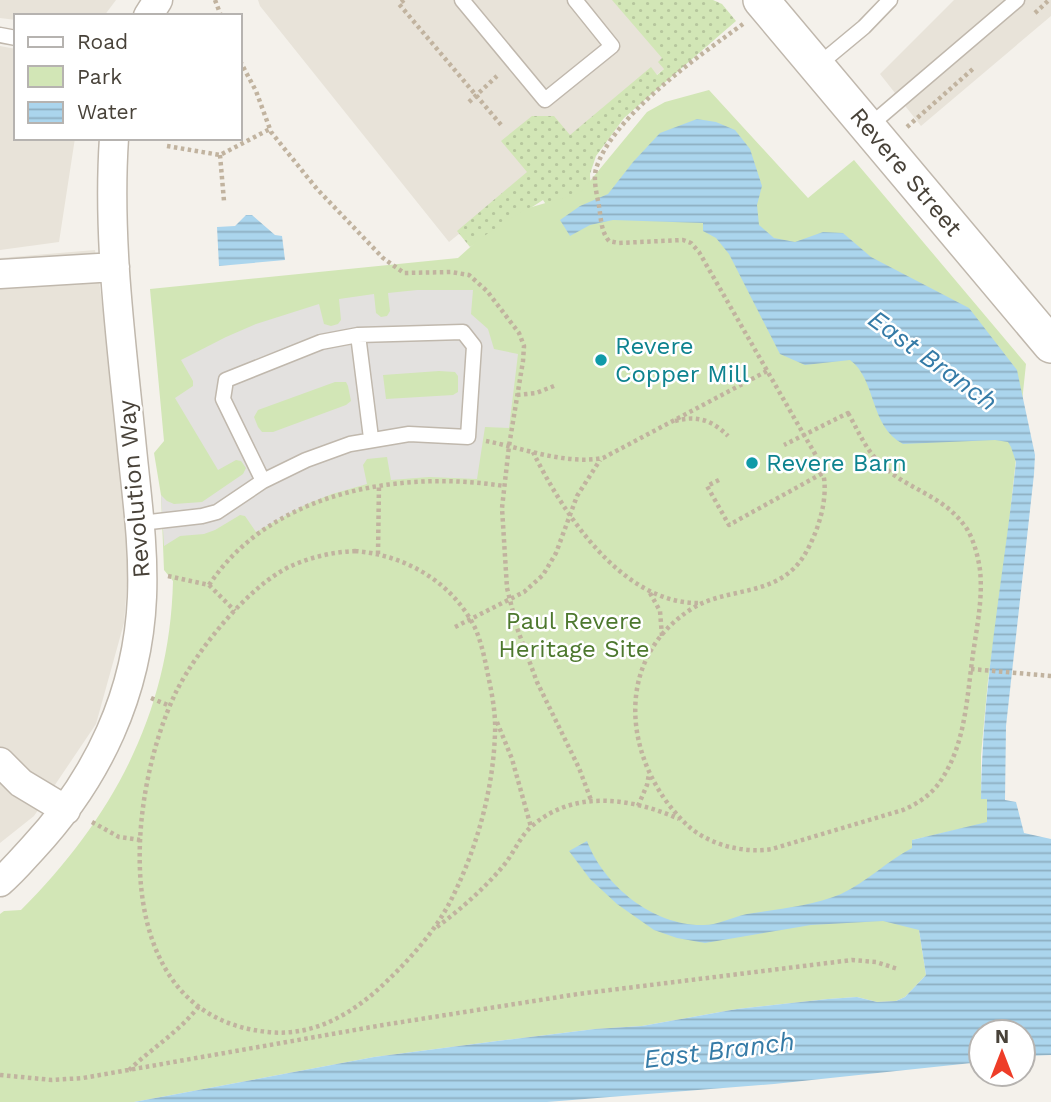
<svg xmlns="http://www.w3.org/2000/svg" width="1051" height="1102" font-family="'Work Sans',sans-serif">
<defs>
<pattern id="grass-dots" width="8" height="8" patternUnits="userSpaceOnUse" patternTransform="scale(1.75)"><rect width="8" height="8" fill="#d2e6b6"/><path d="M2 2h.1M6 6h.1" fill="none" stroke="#b6c69d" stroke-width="1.8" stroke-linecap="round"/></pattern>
<pattern id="water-rules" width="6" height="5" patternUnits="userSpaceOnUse" patternTransform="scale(1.75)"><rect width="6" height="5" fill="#abd5ed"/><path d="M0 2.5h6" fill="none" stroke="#8daec1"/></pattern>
</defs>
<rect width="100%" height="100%" fill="#f4f1eb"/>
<path fill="#e8e3d9" d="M0,0H116L104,16H16V20L0,18Z
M258,0H712L727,18L449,242L260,6Z
M954,0H1051V16L921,126L880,74Z
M0,46L16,49V138H75L59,242L0,250Z
M95,250L116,409L129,560L124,623L96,724L34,816L0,843V258Z"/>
<path fill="url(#grass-dots)" d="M612,0H713L722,4L736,21L624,118L596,156L590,174L591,196L555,218L543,200L470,247L457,231L527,172L501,141L532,116H554L570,135L651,67L657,75L664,69L658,62L662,58Z"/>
<path fill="#d2e6b6" d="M709,90L808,198L854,160L1026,364L1004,572L988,680L981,755V798L987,799V823L912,840L919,930L926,975L905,997L896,1001L877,1002L857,997L828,999L737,1009L642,1026L595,1029L505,1040L374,1057L134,1102H0V914L4,911L21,910C112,819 170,713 173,581L164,570L161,495L154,453L164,441L150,289L458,258L478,240L525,209L580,193L647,112L665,102Z"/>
<path fill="#e3e1df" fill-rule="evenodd" d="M417,290H473L471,314L488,329L494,349L518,354L509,428L485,427L477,479L429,477L391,480L387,457L367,459L363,465L367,484L332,494L307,504L256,532L245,516L240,515L215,530L204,534L180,536L164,546L161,495L167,501L174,504L202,502L243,474L246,468L241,461L236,460L218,470L175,398L193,386V381L181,360L226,337L256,324L319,304L324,324L331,326L338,324L341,320L339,299L374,294L376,313L381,317L387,316L390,311L388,293ZM439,371L455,372L458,376V392L453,395L386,399L383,375ZM335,382H346L348,386L351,401L346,405L273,432H262L258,427L254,417L258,410Z"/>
<path fill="url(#water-rules)" d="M697,119L716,122L735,130L750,149L762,186L757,205L759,225L774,238L795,242L823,232L843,233L871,257L969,308L1017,370L1035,455L1034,474L1006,726L1005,800L1016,802L1024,833L1051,839V1055L1023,1056V1032H981V1062L774,1084L547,1102H134L374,1057L505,1040L595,1029L642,1026L737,1009L828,999L857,997L877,1002L896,1001L905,997L926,975L919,930L883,921L811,925L705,943L677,938L654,930L617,904L590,879L569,851L587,841C604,886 653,925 701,925C717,926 732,917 747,914C778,909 812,906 841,894C867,882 887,861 912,848V840L987,822V799H981C982,686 1004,574 1016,462L1011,447L1008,442L995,440L903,444C869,426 877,380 850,360L805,365L780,354L729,254L716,238L703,231V223L613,220L590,225L570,236L560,220L580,206L608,194L633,162L660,133Z
M246,215H252L275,235L282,236L285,260L219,266L217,227L235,226Z"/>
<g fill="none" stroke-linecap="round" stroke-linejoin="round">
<g stroke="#c0b8ad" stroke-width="17">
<path id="service" d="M462,0L545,100L612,46L575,0
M0,35L16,38
M817,66L864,27L890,0
M868,127L1017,0
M358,335L371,438
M141,523L202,516L217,512L263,481L306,460L350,444L409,434L468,437L474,346L463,332L358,335L321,342L226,380L223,399L263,481"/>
</g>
<g stroke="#c0b8ad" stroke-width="31">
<path id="minor" d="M148,16L158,0
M0,274L115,267
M0,762L21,783L66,810
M0,882C12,872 22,860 33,848C98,778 138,693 142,597C144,547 137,499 132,449C122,346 107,242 114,138"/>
</g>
<g stroke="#c0b8ad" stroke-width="38">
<path id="tertiary" d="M761,0L1051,345"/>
</g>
<path stroke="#c1b39f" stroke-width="4.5" stroke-dasharray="3.5 3.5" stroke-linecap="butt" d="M215,0L221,16
M404,0L399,4L502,126
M1035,13L1049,0
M743,24C699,56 612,116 596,169C593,180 597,195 599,206C601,218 601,232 609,241L619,243L683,240L691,243L699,252L804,435L784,445
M240,61L256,91L271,132L317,189L383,258L404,273L451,272L469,275L487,291L519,333L524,346L523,361L509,446L502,508L507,588L517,628L537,682L579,768L591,800
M469,102L497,76
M907,127L974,68
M167,146L220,155L270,129
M220,155L224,201
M517,395L536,393L554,386
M848,413C859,432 866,451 883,466C910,491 944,495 967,529C974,541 978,556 980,570C983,598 977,626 973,654C967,695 966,741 943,777C934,793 919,803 903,810L772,849C743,854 705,844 684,822C623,761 612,658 693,608C729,586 779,598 805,554C818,532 829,498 823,473C819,459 811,447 804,435Z
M675,421C697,415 712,420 728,436
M486,441C523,448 565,465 603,458L767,371
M533,452C563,513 622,604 699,603
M719,480L707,486L729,525L823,473
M355,551C406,555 454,583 476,630C482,645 485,660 488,675C492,694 496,714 495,734C493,789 478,844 454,894C438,928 413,956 386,982C354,1013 314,1037 268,1032C106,1016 125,798 176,692C197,650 248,586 291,566C311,557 333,552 355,551Z
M378,554L379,485
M168,576L209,585L235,611
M209,585C271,491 401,470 504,486
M650,593L660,611L662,636
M455,627L524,592L543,575L556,553L577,496L600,460
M971,669L1051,676
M151,698L170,706
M497,722L512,759L531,827
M638,806L647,785L649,774
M92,822L119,837L140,840
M437,927C461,909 485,888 504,865C514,853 520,836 532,826C574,789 632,798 679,819
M129,1070C152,1048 179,1032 199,1006
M0,1075L52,1080L83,1078L383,1025L578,994L852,960L876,962L898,969"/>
<use href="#service" stroke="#fff" stroke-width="14"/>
<use href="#minor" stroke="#fff" stroke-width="28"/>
<use href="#tertiary" stroke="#fff" stroke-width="35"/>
</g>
<g fill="#0f9aa8" stroke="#fff" stroke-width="2.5">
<circle cx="601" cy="360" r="7"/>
<circle cx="752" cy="463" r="7"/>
</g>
<g text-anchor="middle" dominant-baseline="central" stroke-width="5" stroke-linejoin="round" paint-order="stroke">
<g font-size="24" fill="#484239" stroke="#fff">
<text transform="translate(906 172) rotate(50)">Revere Street</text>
<text transform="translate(134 489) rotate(-95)">Revolution Way</text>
</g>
<g font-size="24" fill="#0d838f" stroke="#fff" text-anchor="start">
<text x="615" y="346">Revere<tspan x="615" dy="28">Copper Mill</tspan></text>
<text x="766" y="463">Revere Barn</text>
</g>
<g font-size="24" fill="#4d782e" stroke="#fff">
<text x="574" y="621">Paul Revere<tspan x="574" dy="28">Heritage Site</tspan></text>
</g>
<g font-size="26" font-style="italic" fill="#357ba7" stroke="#fff">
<text transform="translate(933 360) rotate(36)">East Branch</text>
<text transform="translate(719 1050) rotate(-7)">East Branch</text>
</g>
</g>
<rect x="14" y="14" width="228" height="126" fill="#ffffff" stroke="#b6b3b0" stroke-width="2"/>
<rect x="28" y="37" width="35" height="10" fill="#ffffff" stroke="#b6b3b0" stroke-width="2"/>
<text x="77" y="49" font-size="21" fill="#484239">Road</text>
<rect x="28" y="66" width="35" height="21" fill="#d2e6b6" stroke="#b6b3b0" stroke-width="2"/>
<text x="77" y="84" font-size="21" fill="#484239">Park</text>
<rect x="28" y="102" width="35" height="21" fill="url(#water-rules)" stroke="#b6b3b0" stroke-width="2"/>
<text x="77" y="119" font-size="21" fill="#484239">Water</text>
<g transform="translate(1002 1053)"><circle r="33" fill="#ffffff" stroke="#b6b3b0" stroke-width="2"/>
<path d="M0-5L12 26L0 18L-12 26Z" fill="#ee3d28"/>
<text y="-10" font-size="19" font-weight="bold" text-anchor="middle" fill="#484239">N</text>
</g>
</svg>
